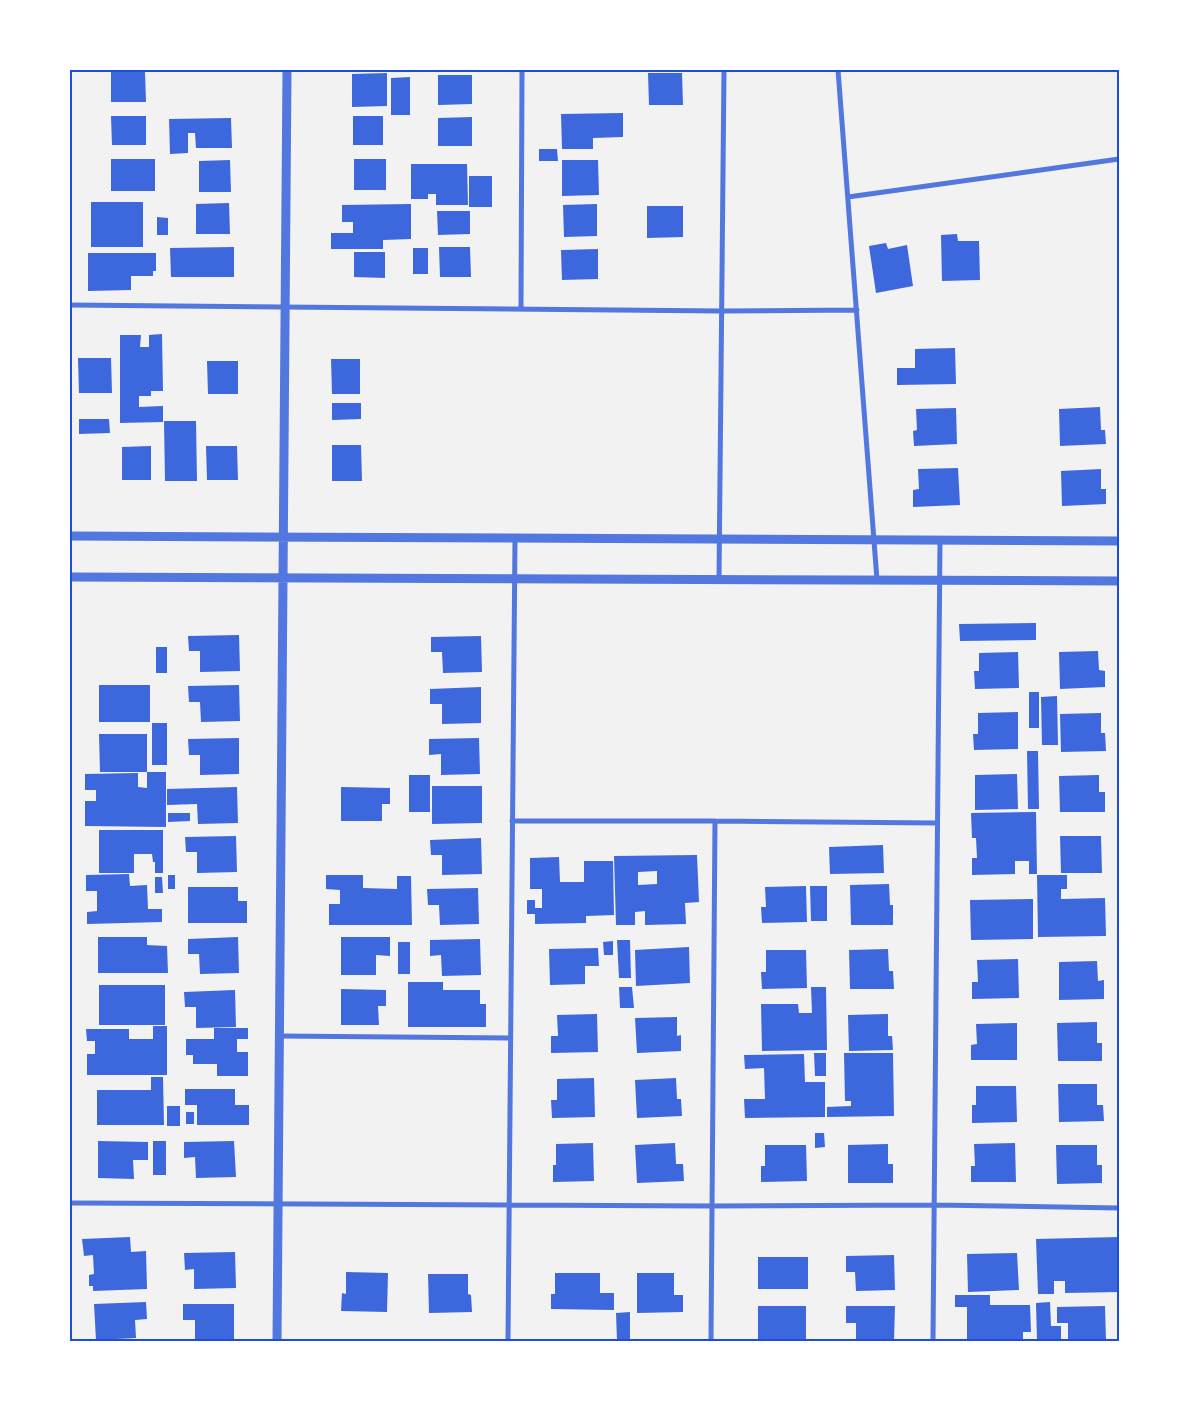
<svg xmlns="http://www.w3.org/2000/svg" width="1189" height="1411" font-family="Helvetica,sans-serif">
<rect width="100%" height="100%" fill="#f2f2f2"/>
<path fill="#3d67dc" fill-rule="evenodd" d="M111,72H145L146,102H111Z
M387,73V106L352,107V74Z
M648,73H682L683,105H649Z
M438,75H472V104L438,105Z
M410,77V115H391V78Z
M623,113V137L593,138V149H562L561,114Z
M111,116H146V145H112Z
M353,116H383V145H353Z
M472,117V146H438V118Z
M231,118L232,148H196L195,133H188V153L170,154L169,119Z
M539,149H557L558,161H539Z
M111,159H155V191H111Z
M354,159H386V190H354Z
M230,160L231,192H199V161Z
M562,160H598L599,195L562,196Z
M411,164H467L468,205H436V194H428V199H411Z
M469,176H492V207H469Z
M91,202H143V247H91Z
M229,203L230,234H196V204Z
M411,204V239L383,240V249H331V233H353V222H342V205Z
M597,204V236L564,237L563,205Z
M647,206H683V237L647,238Z
M437,211H470V234L438,235Z
M157,217L168,218V235H157Z
M957,234L958,241H979L980,280L942,281L941,235Z
M886,243L888,249L907,245L913,286L876,293L869,246Z
M234,247V277H171L170,248Z
M439,247H470L471,277H440Z
M413,248H428V274H413Z
M598,249V279L562,280L561,250Z
M354,252H385V278L354,277Z
M88,253H156V271H153V276H131V290L88,291Z
M162,334L163,391H151V396H139V407L163,406V422L120,423V335H141L140,347H149V335Z
M955,348L956,384L897,385V368H915V349Z
M78,358H111L112,393H79Z
M331,359H360V394H332Z
M207,361H238V394H208Z
M332,403H361V419L332,420Z
M1100,407L1101,430H1105L1106,444L1060,446L1059,409Z
M956,408L957,444L914,446L913,431L917,430L916,409Z
M79,419H109L110,433L79,434Z
M164,421H196L197,481H165Z
M332,445H361L362,481H332Z
M151,446V480H122V447Z
M206,446H237L238,480H207Z
M958,468L960,505L913,507V490L919,489L918,469Z
M1101,469V489H1106V504L1062,506L1061,471Z
M1036,623V640L960,641L959,624Z
M239,635L240,671L200,672V651H189L188,636Z
M481,636L482,672L443,673L442,652H431V637Z
M156,647H167V673H156Z
M1098,651L1099,670L1105,671V687L1060,689L1059,652Z
M1018,652L1019,688L975,689L974,671H979V653Z
M99,685H150V722H99Z
M239,685L240,721L201,722L200,702H189L188,686Z
M481,687V723L442,724V704H430V689Z
M1029,692H1039V728H1029Z
M1057,696L1058,745H1042L1041,697Z
M1018,712V749L974,750L973,734H978V713Z
M1101,713V733H1105L1106,751L1061,752L1060,714Z
M152,723H167V765H152Z
M99,734H147V772H100Z
M239,738V774L200,775V755H189L188,739Z
M479,738L480,774L441,775V754L429,755V739Z
M1027,751H1038L1039,809H1028Z
M147,772H166V827L85,826V801H96V790H85V774L138,773V787L147,788Z
M1017,774L1018,809L975,810V775Z
M409,775H430V812H409Z
M1099,775V792H1105V812H1060L1059,776Z
M432,786H482V823L432,824Z
M237,787L238,823L198,824L197,804L167,805V789Z
M341,787L390,788V804H382V821H341Z
M1036,812L1037,874H1029V861H1015V874L972,875V858H977L976,838H972L971,813Z
M168,813H190V821L168,822Z
M99,830H163V873H155V862H153L152,854H134V873H99Z
M236,836L237,872L197,873V852H186L185,837Z
M1060,836H1101L1102,873H1061Z
M481,838L482,874L442,875V855H431L430,840Z
M883,845L884,873L830,874L829,847Z
M697,855L699,902L685,903L686,924L645,925V911L635,912V925H616L614,856ZM657,871V884L638,885V872Z
M559,857L560,882H584V861H613L614,915L586,916V923L535,924V914H527V900H535V908H542V889H530V858Z
M129,874L130,886L147,885L148,909H162V922L87,924V912L97,911V891H86V875Z
M168,875H175V889H168Z
M326,875H363V888L397,889V876H411L412,925H329V904H340V890L326,889Z
M1037,875H1067V889H1061V899L1105,898L1106,936L1038,937Z
M155,877H162L163,893H155Z
M889,884L890,905H893V925H851L850,885Z
M806,886L807,922L762,923L761,907H766L765,887Z
M810,886H827V921H811Z
M188,887H238V901H247V923H188Z
M478,888L479,924L440,925L439,905H428L427,889Z
M1033,899V939L971,940L970,900Z
M98,937H147V945L167,946L168,973H98Z
M238,937L239,973L200,974L199,954H188V939Z
M341,937H390V956L376,955V975H341Z
M480,939L481,975L442,976L441,955L430,956V940Z
M617,940H630L631,978H619Z
M613,941V955H604L603,942Z
M398,942H410V974H398Z
M689,947L690,983L636,986L635,950Z
M598,948L599,966H585V984L550,985L549,949Z
M888,949L889,971H893L894,989H850L849,950Z
M766,950H806L807,988L762,989L761,972H766Z
M1018,959L1019,998L972,999V982H978L977,960Z
M1097,961L1098,981L1104,980V999L1059,1000V962Z
M408,982H443V990H480V1004H486V1027H408Z
M99,985H165V1025H99Z
M619,987H632L634,1008H620Z
M811,987H826L827,1050L762,1051L761,1004H798L799,1013H812Z
M341,989L386,990V1006H378L379,1025H341Z
M235,990L236,1027L196,1028V1007H185L184,992Z
M597,1014L598,1052L551,1053V1036H558L557,1015Z
M888,1014V1036H892L893,1050L849,1051L848,1015Z
M677,1017V1036L681,1035V1051L637,1053L635,1018Z
M1097,1022V1043H1102V1061H1058L1057,1023Z
M1017,1023V1060H971V1045L977,1044L976,1024Z
M153,1026H167V1075H87V1054H95V1041H87L86,1029H129V1039H153Z
M214,1028H248V1039H237V1052H248V1076H217V1064H193V1055H186V1039H214Z
M814,1053H826V1076H815Z
M844,1053H893L894,1116L827,1117V1107L851,1106V1101H845Z
M804,1054L805,1082H825V1117L745,1118L744,1099H765L764,1068L745,1069L744,1055Z
M151,1077H163L164,1125H97V1090H151Z
M594,1078L595,1117L552,1118L551,1100H557V1079Z
M676,1078L677,1099H681L682,1116L637,1118L635,1080Z
M1058,1084H1097V1105H1103L1104,1121L1059,1122Z
M976,1086H1016L1017,1122L972,1123V1105H976Z
M185,1089H235V1105H249V1125H197V1105H185Z
M167,1106H180V1126H167Z
M186,1112H194V1124H186Z
M815,1133H824L825,1147L815,1148Z
M98,1141L148,1142V1160H133L134,1179L98,1178Z
M153,1141H166V1175H153Z
M234,1141L236,1177L196,1178L195,1157L184,1158V1142Z
M593,1143L594,1181L553,1182V1165H556V1144Z
M675,1143L676,1164H683L684,1181L637,1183L635,1145Z
M1015,1143L1016,1182H971V1166H975L974,1144Z
M888,1144V1164H893V1183H848V1145Z
M765,1145H806L807,1181L761,1182V1166H765Z
M1056,1145H1097V1165H1102V1183L1057,1184Z
M130,1237L131,1252L146,1251L147,1289L93,1291V1286H89V1275L94,1274L93,1255L84,1256L82,1239Z
M1119,1237V1292L1065,1293V1281H1054V1294H1038L1036,1239Z
M235,1252L236,1288L194,1289V1269L185,1270L184,1253Z
M1017,1253L1019,1290L968,1292L967,1254Z
M894,1255L895,1290L856,1291L855,1272H846V1256Z
M758,1257H808V1289H758Z
M346,1272L388,1273L387,1312L341,1311L342,1293L346,1294Z
M555,1273H600V1293H614V1310L551,1309V1294H555Z
M637,1273H674V1295H683V1312L637,1313Z
M428,1274H468V1294L471,1295L472,1312L429,1313Z
M955,1295H990V1305H1030L1031,1332H1023V1341H967V1307H955Z
M146,1302L147,1319L135,1320L136,1338L96,1340L94,1304Z
M1050,1302L1051,1326H1061V1341H1037L1036,1303Z
M183,1304H234V1339H195V1320H183Z
M758,1306H806V1341H758Z
M846,1306H895L894,1341H856V1323H846Z
M1105,1306L1106,1341H1068V1323H1057V1307Z
M630,1312V1341H617L616,1313Z"/>
<g fill="none" stroke-linecap="round" stroke-linejoin="round">
<path stroke="#5277de" stroke-width="5" d="M838,70L877,580
M848,197L1119,159
M70,305L721,311L857,310
M521,309L522,70
M719,580L724,70
M512,821H715L937,823
M279,1036L510,1038
M70,1203L712,1206L934,1205L1119,1208
M508,1341L515,538
M711,1341L715,821
M933,1341L940,540"/>
<path stroke="#5277de" stroke-width="9" d="M70,536L1119,541
M70,577L1119,581
M277,1341L287,70"/>
</g>
<rect width="1189" height="1411" fill="none" stroke="#ffffff" stroke-width="142"/>
<rect x="71" y="71" width="1047" height="1269" fill="none" stroke="#1d4ed8" stroke-width="2"/>
</svg>
